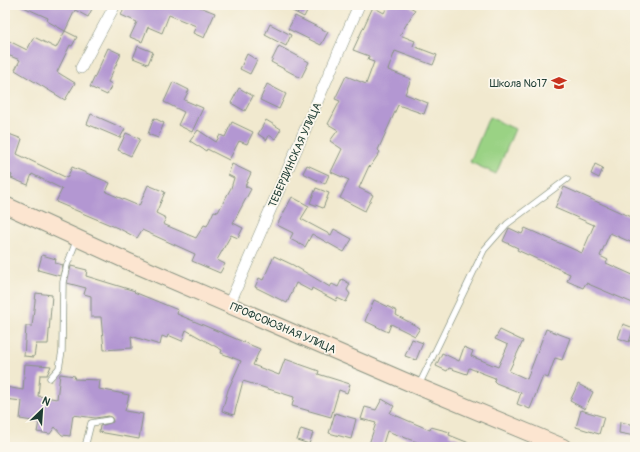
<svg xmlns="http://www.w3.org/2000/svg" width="640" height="452" font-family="Pangolin,sans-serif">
<rect width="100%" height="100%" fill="#fbf7ec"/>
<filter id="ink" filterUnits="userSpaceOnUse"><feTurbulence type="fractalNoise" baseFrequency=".025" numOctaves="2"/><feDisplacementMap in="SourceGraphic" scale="8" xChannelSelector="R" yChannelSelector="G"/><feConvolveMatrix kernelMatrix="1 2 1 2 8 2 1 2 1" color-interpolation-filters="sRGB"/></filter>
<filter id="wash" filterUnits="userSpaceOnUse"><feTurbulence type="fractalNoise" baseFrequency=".012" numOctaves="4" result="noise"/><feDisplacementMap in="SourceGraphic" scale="16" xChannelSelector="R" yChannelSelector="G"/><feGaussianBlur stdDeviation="0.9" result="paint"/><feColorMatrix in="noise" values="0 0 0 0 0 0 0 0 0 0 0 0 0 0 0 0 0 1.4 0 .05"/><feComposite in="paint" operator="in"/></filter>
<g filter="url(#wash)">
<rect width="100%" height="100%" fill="#f1e9cf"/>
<path fill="#9ad284" stroke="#5c885c" d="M489,117L515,129L496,174L470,162Z"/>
<g id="blocks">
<path fill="#b397d2" d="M19,5H94L88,17L75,10L65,31L47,21L48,18Z
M126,5H195L215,13L204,38L193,33L196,26L169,15L162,33L148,27L142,42L130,37L137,22L121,15Z
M281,5H310L304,17Z
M388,5H407L415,10L400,35L415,41L413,46L437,55L433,65L395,51L388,70L411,79L405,94L428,103L424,114L398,105L378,150L380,152L370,167L369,166L359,188L373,195L365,211L340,198L349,180L331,172L342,149L330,141L338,130L328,124L340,101L335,99L346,76L366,84L374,62L368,60L369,56L353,50L373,7L384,13Z
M295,16L328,32L321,45L288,29Z
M270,24L291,35L286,46L265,35Z
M65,31L77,37L72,46L70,45L57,72L75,83L65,100L15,70L20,60L5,54V39L27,50L34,37L56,48Z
M138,46L153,52L148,64L133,58Z
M279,46L309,62L301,78L271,62Z
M108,48L121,54L108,82L112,84L107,95L90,87Z
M247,54L257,60L250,74L240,69Z
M173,82L189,90L184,100L203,108L192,132L178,125L184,112L164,102Z
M267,84L286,94L279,109L260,100Z
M239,88L253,96L245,111L231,103Z
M91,114L125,129L120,138L87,124Z
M154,118L164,123L158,138L148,134Z
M266,120L281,129L275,139L269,135L267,140L258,134Z
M232,122L253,132L247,144L239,141L229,160L207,149L206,151L190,141L198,130L216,142L220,135L225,137Z
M126,133L140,139L131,156L118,150Z
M9,134L22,139L17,154L67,178L72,167L110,183L106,192L139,206L148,185L165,192L156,213L166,218L163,224L196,238L204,225L207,226L214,211L218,212L231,188L234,178L228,175L232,164L251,173L245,186L251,189L233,223L243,228L238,238L231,235L217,260L225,264L220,273L192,261L195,254L142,230L137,238L120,229L56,202L62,189L32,174L28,185L11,178L12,175L5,172V144Z
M595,164L603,168L599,178L591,174Z
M307,165L329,175L325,184L303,173Z
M564,187L635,219V244L610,233L600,256L608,260L606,263L635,276V304L586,283L583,288L567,281L570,274L517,250L518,248L503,241L509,228L522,234L525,228L582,253L594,225L555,208Z
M316,188L329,193L323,208L310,203Z
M292,197L309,206L301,219L331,235L334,229L352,239L344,252L312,234L305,247L290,239L293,233L277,225Z
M42,255L56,259L55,263L63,265L60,276L38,270Z
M274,256L293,265L330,287L332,284L338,287L342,279L350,284L347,290L350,294L346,302L337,298L336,301L312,288L311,291L296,283L287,303L255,287L259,278L263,280Z
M71,266L87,270L86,276L135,291L134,292L178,310L177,314L260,349L253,365L279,375L285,359L319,371L318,374L350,384L347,393L339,390L331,417L292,406L294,397L243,381L234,415L222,411L228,390L241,361L221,353L222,350L186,330L182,341L168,335L167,338L162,336L160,345L131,336L132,348L104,350L101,317H91V296L84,294L86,288L67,283Z
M36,293L52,295L48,344H36L34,357L24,356L26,326H32Z
M374,300L397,311L396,315L420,328L415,336L391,324L388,332L365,321Z
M623,324L634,328L629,342L618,338Z
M546,329L570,338L562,360L555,358L548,378L543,376L530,409L517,404L521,393L496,383L494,381L495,378L469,368L467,374L449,368L447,371L436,366L442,353L459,361L464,347L473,351L471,356L498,367L508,345L495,339L500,330L523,341L509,371L527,379Z
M412,339L423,343L416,360L405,356Z
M25,364L51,366L47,375H40L38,396L57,399L60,374L75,376L74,379L100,380L99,389L129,395L125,411L143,414L139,439L99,432L100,426L113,422L112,418L109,416L95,418L73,415L70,436L62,435L55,427L50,434L37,432L39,422L20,419L22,401L5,399V387L23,390Z
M578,384L593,392L585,409L570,401Z
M382,399L394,406L390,413L430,430L431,427L450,432L449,435L479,447H430L387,431L382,447H368L376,423L361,419L365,407L376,410Z
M581,410L604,417L599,434L576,427Z
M335,413L356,419L351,439L329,433Z
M620,422L635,425V436L619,433Z
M301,429L313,433L309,444L297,440Z"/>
</g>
</g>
<g filter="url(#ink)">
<use href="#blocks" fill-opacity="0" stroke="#889382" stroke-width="1"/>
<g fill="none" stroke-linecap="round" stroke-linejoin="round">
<g stroke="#889382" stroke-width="7">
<path id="lane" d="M50,378L59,368L62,351L63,282L67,265L77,239
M419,385L484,250L507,224L567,179
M85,447L91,423L109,420"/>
</g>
<g stroke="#889382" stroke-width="12">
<path id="street" d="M81,68L115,5
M229,305L359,5"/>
</g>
<g stroke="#889382" stroke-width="18">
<path id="secondary" d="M5,205L127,261L419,387L563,447"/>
</g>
<use href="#lane" stroke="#fff" stroke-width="5.5"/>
<use href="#street" stroke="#fff" stroke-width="11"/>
<use href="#secondary" stroke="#fce5d0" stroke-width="16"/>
</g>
</g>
<defs>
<g id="school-bare" transform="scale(1.2)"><path d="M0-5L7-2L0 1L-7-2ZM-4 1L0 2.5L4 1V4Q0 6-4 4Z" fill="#c8321e" stroke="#fbf7ec" stroke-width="2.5" paint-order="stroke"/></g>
</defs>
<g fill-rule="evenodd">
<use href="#school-bare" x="559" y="83"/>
</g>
<g text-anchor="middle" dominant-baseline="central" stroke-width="3.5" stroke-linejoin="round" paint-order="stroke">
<g font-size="11" fill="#1f3d34" stroke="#fbf7ec" text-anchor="end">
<text x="547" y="83">Школа №17</text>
</g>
<g font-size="11" fill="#1f3d34" stroke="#fbf7ec">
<text transform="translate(295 155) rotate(-66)">ТЕБЕРДИНСКАЯ УЛИЦА</text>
<text transform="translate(283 328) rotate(23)">ПРОФСОЮЗНАЯ УЛИЦА</text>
</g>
</g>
<rect width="640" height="452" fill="none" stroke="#fbf7ec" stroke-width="20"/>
<g transform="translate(42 410) rotate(25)" stroke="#fbf7ec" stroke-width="3" paint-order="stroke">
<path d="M0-3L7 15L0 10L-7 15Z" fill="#1f3d34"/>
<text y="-6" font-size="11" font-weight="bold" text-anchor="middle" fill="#1f3d34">N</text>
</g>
</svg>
